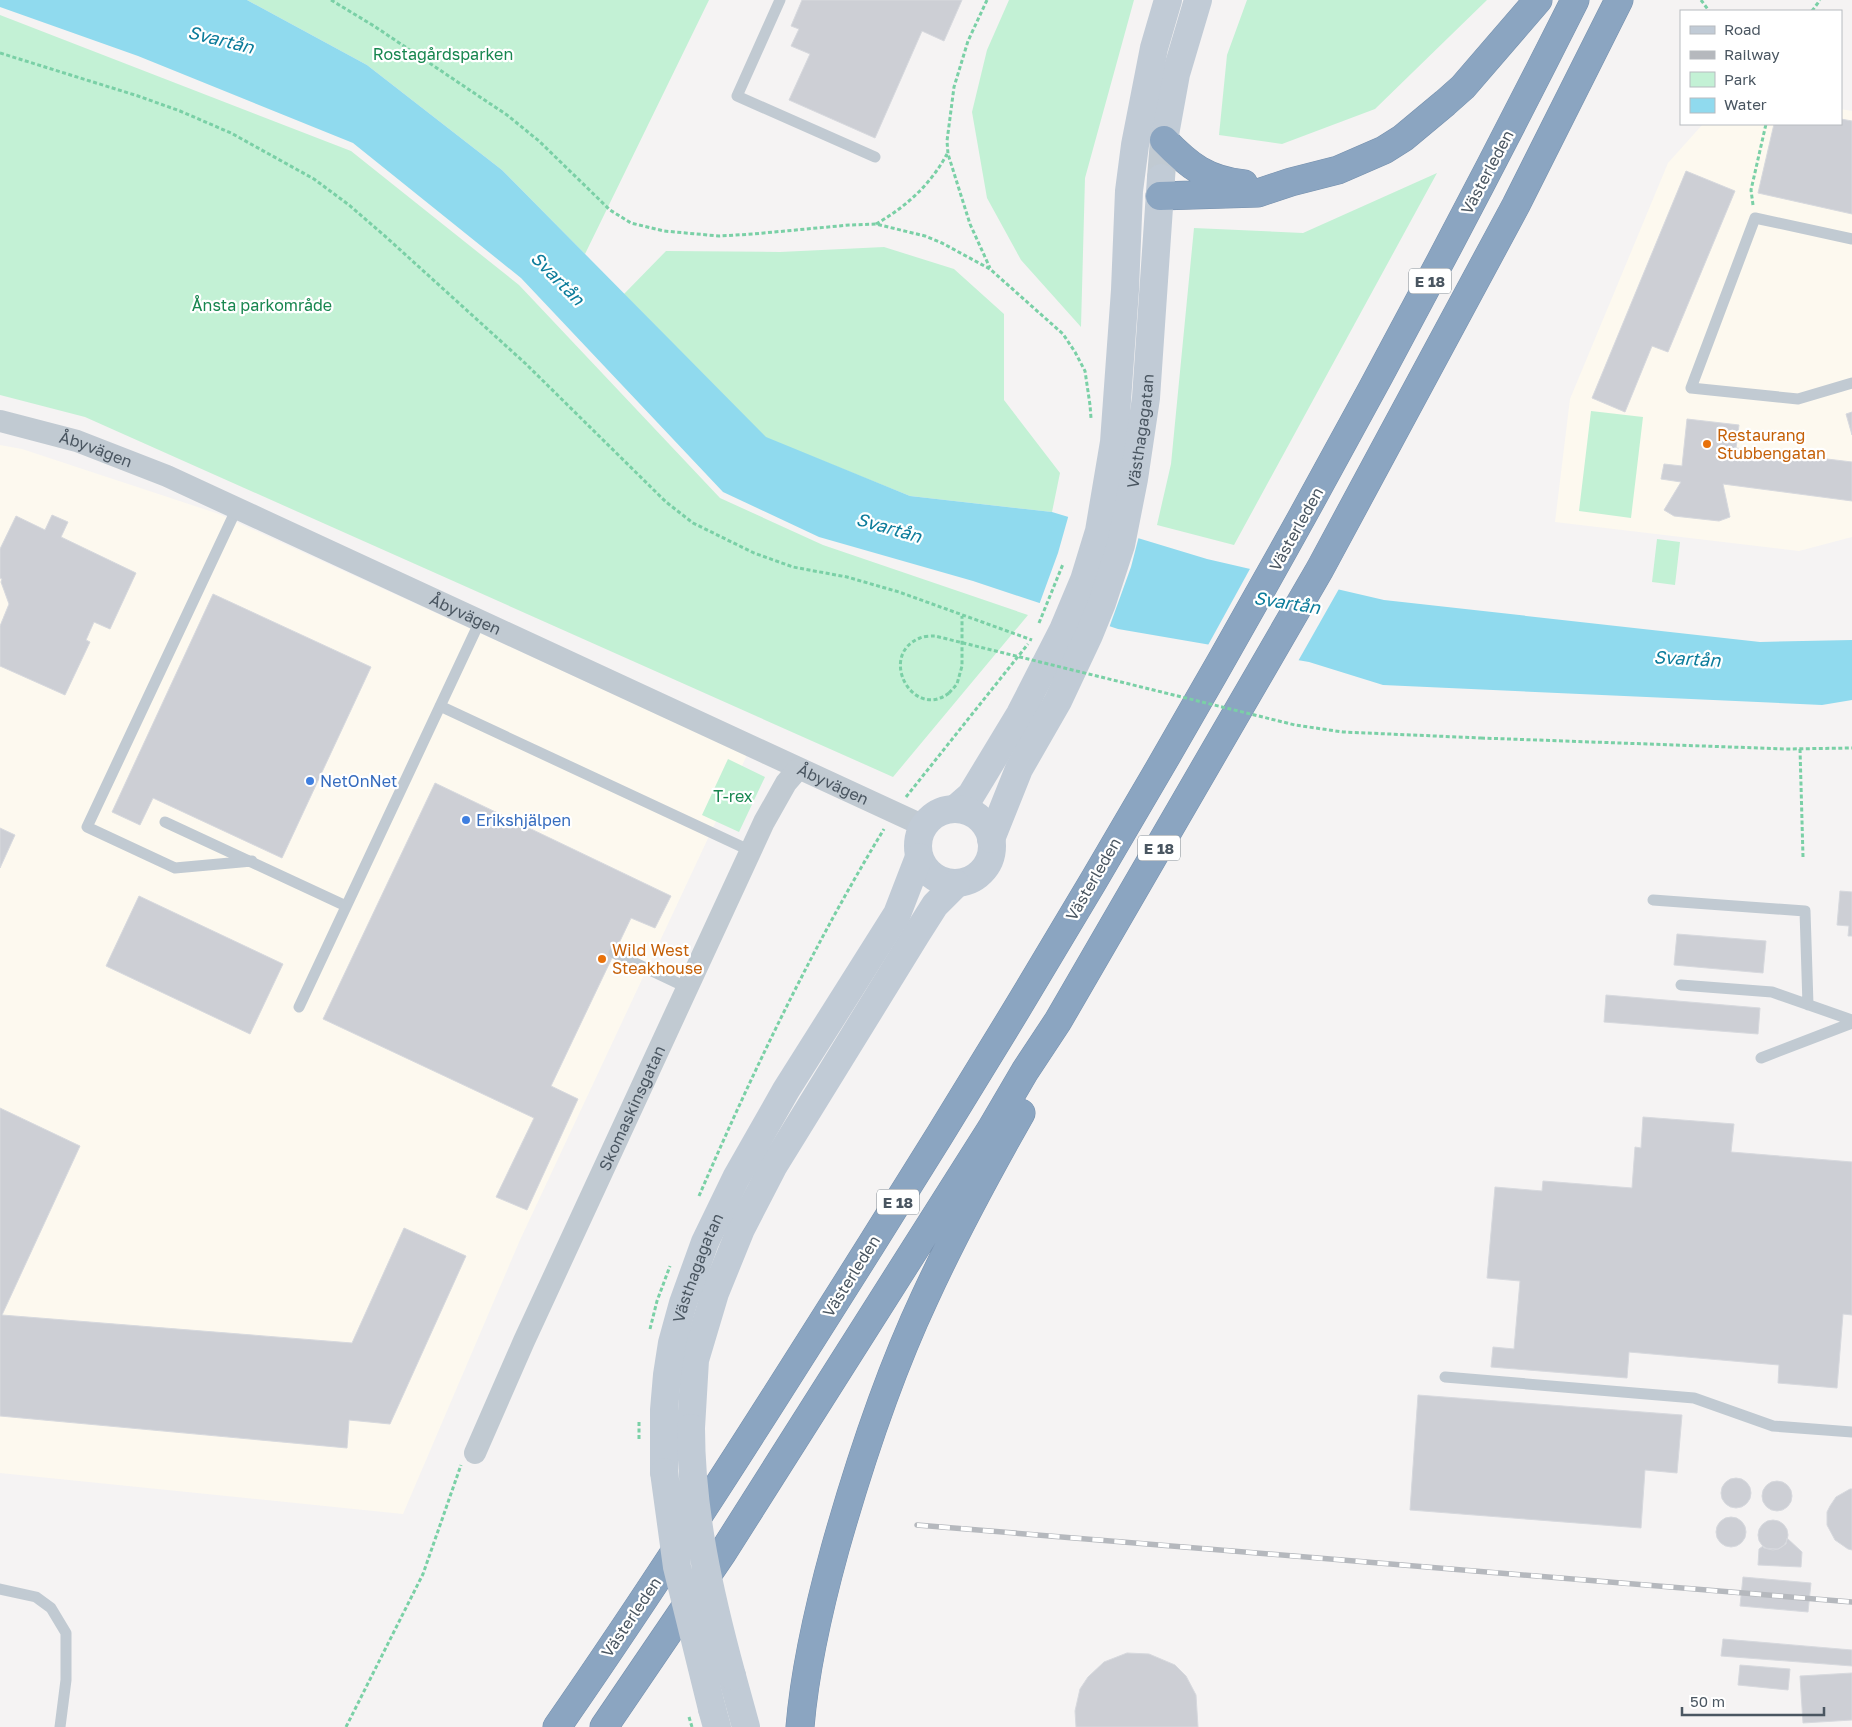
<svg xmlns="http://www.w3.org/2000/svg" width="1852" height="1727" font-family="'Golos Text',sans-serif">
<rect width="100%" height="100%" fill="#f5f3f3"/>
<path fill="#fdf9ef" d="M1841,109L1852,111V537L1799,551L1555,522L1570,399L1668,163L1703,124H1841Z
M0,445L22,449L219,514L747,755L520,1240L403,1514L0,1473Z"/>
<path fill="#c3f1d5" d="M247,0H709L585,254L502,170L367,65Z
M1009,0H1134L1085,178L1081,327L1021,260L987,198L972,112L987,50Z
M1247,0H1487L1375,109L1282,144L1219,135L1227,55Z
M0,15L351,151L519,285L720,498L823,545L1028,615L893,777L85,417L0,395Z
M1437,173L1234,545L1157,525L1171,464L1194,228L1303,233Z
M884,247L954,269L1004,314V400L1060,473L1052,512L910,496L766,438L624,294L666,251L780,252Z
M1591,411L1643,417L1631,518L1579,511Z
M1657,539L1680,542L1675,585L1652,582Z
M728,759L765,777L739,832L702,815Z"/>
<path fill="#90daee" d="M0,0H247L367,65L502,170L766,437L910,496L1052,512L1207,559L1384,600L1760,642L1852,640V700L1822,705L1383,685L1309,662L1118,629L973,581L819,537L723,492L521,278L353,143L138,56L0,7Z"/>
<path fill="#f5f3f3" d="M1069,514L1139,536L1131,567L1109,628L1039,605L1058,553Z
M1251,567L1340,587L1297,663L1207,647Z"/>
<path fill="#cdcfd5" stroke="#d7d9de" d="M802,0H962L944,41L922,31L875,138L789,100L810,54L791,46L799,29L791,26Z
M1841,119L1852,121V214L1758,193L1774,124H1841Z
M1686,171L1735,191L1668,352L1652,346L1625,412L1592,398Z
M1852,412V435L1846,414Z
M1687,419L1739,425L1736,448L1852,462V501L1723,484L1730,517L1719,521L1674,516L1664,510L1681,482L1661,479L1664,464L1682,466Z
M52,515L68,522L61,537L136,573L110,629L94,622L86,640L90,642L65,695L0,666V626L9,604L1,582L2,579L0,578V549L16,516L45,530Z
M213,594L371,667L282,858L153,798L140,825L112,812Z
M435,783L671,896L655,928L631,918L551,1086L578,1099L527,1210L496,1197L534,1118L323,1019Z
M0,828L15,835L0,868Z
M1840,891L1852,892V936H1848L1849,926L1837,925Z
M139,896L283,964L250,1034L106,966Z
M1677,934L1766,941L1763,973L1674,965Z
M1606,995L1760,1008L1758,1034L1604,1022Z
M0,1108L80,1146L2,1315L352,1343L404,1228L466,1256L390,1424L349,1420L347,1448L0,1416Z
M1643,1117L1734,1124L1731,1152L1852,1162V1315L1843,1314L1837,1388L1778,1383L1779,1365L1629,1352L1627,1378L1491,1367L1493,1347L1514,1349L1520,1281L1487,1278L1495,1187L1542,1191L1543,1181L1632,1188L1635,1147L1641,1148Z
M1418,1395L1682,1415L1677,1473L1645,1470L1641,1528L1410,1510Z
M1721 1493a15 15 0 1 1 30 0a15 15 0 1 1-30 0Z
M1762 1496a15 15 0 1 1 30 0a15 15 0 1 1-30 0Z
M1850,1489H1852V1550L1848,1549L1835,1540L1827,1525V1512L1830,1506L1836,1497Z
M1716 1532a15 15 0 1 1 30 0a15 15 0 1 1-30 0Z
M1758 1535a15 15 0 1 1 30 0a15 15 0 1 1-30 0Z
M1787,1538L1802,1552L1801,1567L1758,1565L1759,1549L1763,1546L1764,1548L1778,1549L1786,1544Z
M1743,1577L1811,1583L1808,1612L1740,1606Z
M1723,1639L1852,1650V1666L1721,1656Z
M1127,1653L1149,1654L1175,1665L1186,1676L1196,1695L1198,1727H1076L1075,1711L1080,1689L1088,1677L1104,1662Z
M1740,1665L1790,1669L1788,1690L1738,1685Z
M1852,1673V1720L1803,1723L1800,1676Z"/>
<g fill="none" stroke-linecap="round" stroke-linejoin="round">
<g stroke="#7690ad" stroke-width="29">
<path id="motorway" d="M1164,140C1189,166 1207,180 1244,184
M1160,196L1258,193L1291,182L1338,170L1384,150L1403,138L1445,103L1463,87L1538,0
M557,1727C666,1570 769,1407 871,1245C1125,842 1361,426 1575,0
M604,1727L723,1552L991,1129L1025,1071L1058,1021L1320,569L1516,205L1619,0
M800,1727C805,1667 819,1607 835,1549C859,1464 887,1378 925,1297C954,1234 987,1173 1021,1113"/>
</g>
<path stroke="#7ad0a6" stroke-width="3" stroke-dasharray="4 2.5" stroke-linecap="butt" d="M331,0L374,26L507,115L539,141L610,210L631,223L664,231L719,236L753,234L849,225L876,224L925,236L942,243L990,269L1063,334L1075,352L1085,371L1090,405L1091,418
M987,0L968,41L954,87L947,141L948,154L970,224L990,268
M1701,0L1709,11
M1812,11L1820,0
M0,53L138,96L180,111L231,133L314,179L349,205L386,237L526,364L666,502L693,523L754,553L793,567L847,577L899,592L1032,640
M1753,205L1751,190L1766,124
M876,224C906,207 931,184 947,154
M1039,623L1063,564
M949,693L957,684L962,666V616
M1481,738L1786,749L1852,748
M1800,749L1803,857
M906,797L1028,644
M699,1196C753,1071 813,946 884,829
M650,1329L657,1301L670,1266
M639,1439V1420
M346,1727L423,1574L461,1465"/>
<path stroke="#c1cad2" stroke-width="11" d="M780,0L737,96L875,157
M1852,239L1755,218L1691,388L1798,399L1852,383
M237,508L87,827L175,868L252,861
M440,706L751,851
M165,822L346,906
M1653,900L1805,911L1808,1005
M614,953L688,988
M1681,985L1772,992L1852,1020
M299,1007L480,621
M1761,1058L1852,1023
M1445,1377L1694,1398L1773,1426L1852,1432
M0,1589L36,1597L51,1608L66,1633V1680L60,1727"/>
<g stroke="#c1cad2" stroke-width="22">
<path id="s1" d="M0,421L77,441L167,476L924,826"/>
<path id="s2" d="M475,1453L524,1341L764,822L786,783L798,769"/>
</g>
<path stroke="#c1cad2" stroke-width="28" d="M1161,178L1164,140"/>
<g stroke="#c1cbd6" stroke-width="28">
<path d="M1164,140L1176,74L1198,0"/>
<path d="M955,809L971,795L1020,714L1063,630L1084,580L1099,531L1114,442L1125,290L1129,191L1135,145L1154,48L1168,0"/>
<circle cx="955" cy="846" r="37"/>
<path id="s3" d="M991,839L1019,769L1058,701L1089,635L1102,603L1121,545L1134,479L1146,398L1161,178"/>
<path d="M691,1428L695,1360L715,1293L741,1229L773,1167L916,935L935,905L956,884"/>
<path id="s4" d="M664,1472V1410L667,1375L672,1343L683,1303L705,1242L736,1178L786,1090L897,914L919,857"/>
<path d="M732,1676L746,1727"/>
<path d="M712,1709L717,1727"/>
</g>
<use href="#motorway" stroke="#8ba5c1" stroke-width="28"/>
<g stroke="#b5b8bd" stroke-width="5.5">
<path id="rail" d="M917,1525L1852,1602"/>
</g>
<use href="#rail" stroke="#fff" stroke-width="4" stroke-dasharray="11" stroke-linecap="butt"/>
<path stroke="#7ad0a6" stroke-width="3" stroke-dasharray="4 2.5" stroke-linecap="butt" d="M949,693C913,721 877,655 920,638C924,636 931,636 935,636L1295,725L1343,732L1481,738
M689,1717L692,1727"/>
<path stroke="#c1cbd6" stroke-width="28" d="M691,1428C691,1513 710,1595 732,1676
M664,1472L677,1567L712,1709"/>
</g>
<g fill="#e8710a" stroke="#fff" stroke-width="2">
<circle cx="1707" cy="444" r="5"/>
<circle cx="602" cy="959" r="5"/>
</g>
<g fill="#3f7fe0" stroke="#fff" stroke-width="2">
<circle cx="310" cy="781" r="5"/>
<circle cx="466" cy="820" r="5"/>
</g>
<g text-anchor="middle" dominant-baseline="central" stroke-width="4.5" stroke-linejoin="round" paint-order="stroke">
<g fill="#fff" stroke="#808990" stroke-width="1">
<rect x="1409" y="268.5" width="42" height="25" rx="4"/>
<rect x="1138" y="835.5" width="42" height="25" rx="4"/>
<rect x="877" y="1189.5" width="42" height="25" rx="4"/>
</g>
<g font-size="15" font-weight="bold" fill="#4a5661">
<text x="1430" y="281">E 18</text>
<text x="1159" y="848">E 18</text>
<text x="898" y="1202">E 18</text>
</g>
<g font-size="16" fill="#17864f" stroke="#fff">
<text x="443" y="54">Rostagårdsparken</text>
<text x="262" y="305">Ånsta parkområde</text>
<text x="733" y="796">T-rex</text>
</g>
<g font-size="16" fill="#4a5661" stroke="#fff">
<text transform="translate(1487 172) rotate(-62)">Västerleden</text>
<text stroke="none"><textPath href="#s3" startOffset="438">Västhagagatan</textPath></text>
<text stroke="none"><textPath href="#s1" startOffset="100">Åbyvägen</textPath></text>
<text transform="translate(1296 529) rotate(-61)">Västerleden</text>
<text stroke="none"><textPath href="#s1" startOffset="505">Åbyvägen</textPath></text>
<text stroke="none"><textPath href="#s1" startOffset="910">Åbyvägen</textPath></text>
<text transform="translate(1093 879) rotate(-60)">Västerleden</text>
<text stroke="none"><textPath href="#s2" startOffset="379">Skomaskinsgatan</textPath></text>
<text stroke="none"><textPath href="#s4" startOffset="209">Västhagagatan</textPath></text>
<text transform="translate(851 1276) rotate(-58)">Västerleden</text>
<text transform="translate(631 1617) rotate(-56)">Västerleden</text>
</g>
<g font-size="16" fill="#c56008" stroke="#fff" text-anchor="start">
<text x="1717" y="435">Restaurang<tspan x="1717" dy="18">Stubbengatan</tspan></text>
<text x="612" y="950">Wild West<tspan x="612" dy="18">Steakhouse</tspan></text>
</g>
<g font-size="16" fill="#366cbe" stroke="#fff" text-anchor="start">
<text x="320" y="781">NetOnNet</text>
<text x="476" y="820">Erikshjälpen</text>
</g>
<g font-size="18" font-style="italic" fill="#0c7c9b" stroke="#fff">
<text transform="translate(221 39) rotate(14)">Svartån</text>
<text transform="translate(558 278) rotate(45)">Svartån</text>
<text transform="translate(889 527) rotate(16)">Svartån</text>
<text transform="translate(1287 602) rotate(9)">Svartån</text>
<text transform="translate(1687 658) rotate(3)">Svartån</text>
</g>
</g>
<rect x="1680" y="10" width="162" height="115" fill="#ffffff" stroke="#b7bbc0"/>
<rect x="1690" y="26" width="25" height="8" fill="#c1cbd6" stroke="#b7bbc0"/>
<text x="1724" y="35" font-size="15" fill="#4a5661">Road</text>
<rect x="1690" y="51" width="25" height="8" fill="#b5b8bd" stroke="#b7bbc0"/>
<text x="1724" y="60" font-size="15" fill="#4a5661">Railway</text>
<rect x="1690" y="72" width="25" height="15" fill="#c3f1d5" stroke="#b7bbc0"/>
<text x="1724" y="85" font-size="15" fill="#4a5661">Park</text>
<rect x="1690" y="98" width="25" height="15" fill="#90daee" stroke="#b7bbc0"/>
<text x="1724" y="110" font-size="15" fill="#4a5661">Water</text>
<path d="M1682 1707v8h142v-8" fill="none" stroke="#4a5661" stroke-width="2.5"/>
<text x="1690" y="1707" font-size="15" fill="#4a5661" stroke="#ffffff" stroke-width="4" paint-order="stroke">50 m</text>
</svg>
